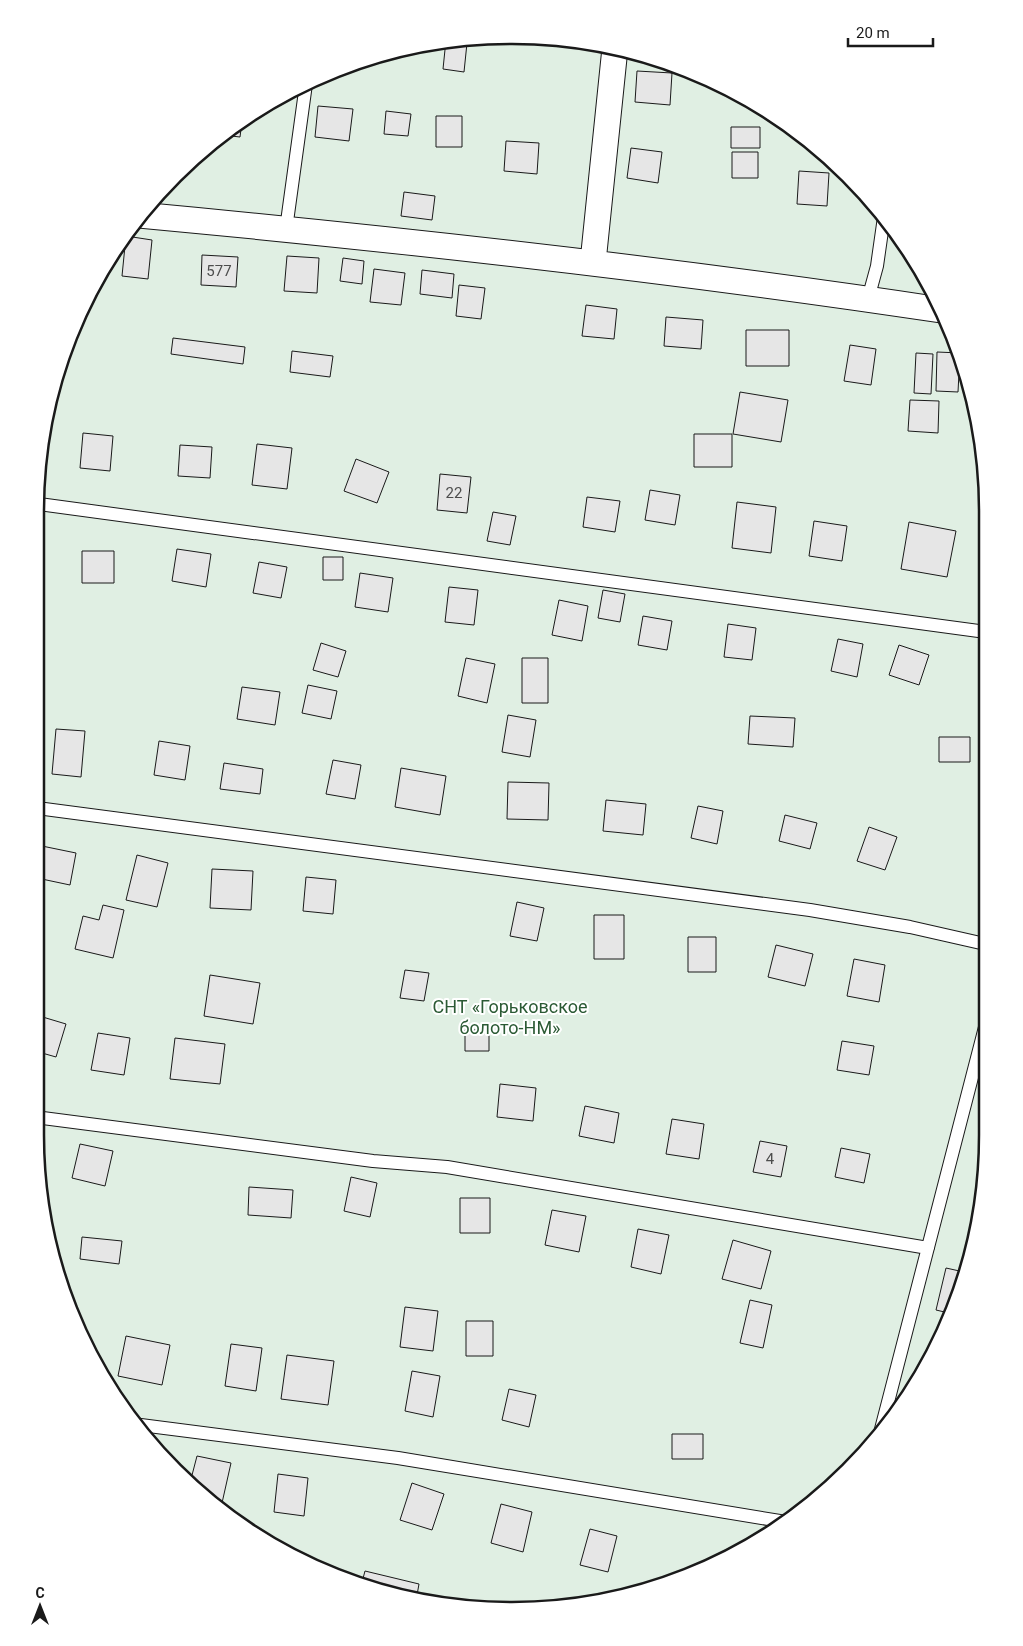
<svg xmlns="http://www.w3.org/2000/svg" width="1023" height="1646" font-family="Roboto,sans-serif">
<rect width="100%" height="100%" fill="#fff"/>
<path fill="#e0efe3" stroke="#6a6a6a" d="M542,36L635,51L722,84L801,133L870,198L924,273L963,359L987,480L984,1196L952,1317L890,1424L776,1531L664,1586L511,1611L359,1586L247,1531L133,1424L60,1287L35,1134L39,450L71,329L133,222L197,153L273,99L358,60L449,39Z"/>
<path fill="#e6e6e6" stroke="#1a1a1a" d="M446,40L467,43L464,72L443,69Z
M637,71L672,73L670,105L635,102Z
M714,81L722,84L730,89L713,88Z
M318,106L353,109L349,141L315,137Z
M386,111L411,114L408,136L384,134Z
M436,116H462V147H436Z
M242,121L240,137L223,135Z
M731,127H760V148H731Z
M506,141L539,143L537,174L504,171Z
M631,148L662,152L658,183L627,178Z
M732,152H758V178H732Z
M799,171L829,173L827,206L797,204Z
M404,192L435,196L432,220L401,216Z
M126,236L152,240L148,279L122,276Z
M202,255L238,257L236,287L201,285Z
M287,256L319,258L317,293L284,291Z
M343,258L364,261L362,284L340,281Z
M374,269L405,273L401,305L370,302Z
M422,270L454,274L452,298L420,294Z
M459,285L485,288L481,319L456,316Z
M586,305L617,309L614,339L582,336Z
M666,317L703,320L701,349L664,346Z
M746,330H789V366H746Z
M173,338L245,347L243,364L171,354Z
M850,345L876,349L871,385L844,381Z
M292,351L333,356L330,377L290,372Z
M937,352L960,353L958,392L936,391Z
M916,353L933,354L931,394L914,393Z
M740,392L788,400L781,442L733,434Z
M910,400L939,401L938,433L908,431Z
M83,433L113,436L110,471L80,468Z
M694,434H732V467H694Z
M257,444L292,448L287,489L252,485Z
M180,445L212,447L210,478L178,476Z
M356,459L389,472L377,503L344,491Z
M440,474L471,477L467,513L437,510Z
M650,490L680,495L675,525L645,520Z
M587,497L620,501L615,532L583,527Z
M737,502L776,507L771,553L732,548Z
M493,512L516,516L510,545L487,541Z
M814,521L847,526L842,561L809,556Z
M909,522L956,531L947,577L901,569Z
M177,549L211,554L206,587L172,581Z
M82,551H114V583H82Z
M323,557H343V580H323Z
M259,562L287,567L281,598L253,593Z
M360,573L393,578L388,612L355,607Z
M449,587L478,590L474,625L445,622Z
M603,590L625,594L620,622L598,618Z
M559,600L588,606L582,641L552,635Z
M643,616L672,621L667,650L638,645Z
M728,624L756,628L752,660L724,657Z
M838,639L863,644L857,677L831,671Z
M321,643L346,651L338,677L313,670Z
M899,645L929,655L919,685L889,675Z
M466,658L495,664L487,703L458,696Z
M522,658H548V703H522Z
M985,658H986V693L980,692Z
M308,685L337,691L331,719L302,713Z
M242,687L280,692L275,725L237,719Z
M508,715L536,720L530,757L502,752Z
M750,716L795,718L793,747L748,744Z
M56,729L85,731L81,777L52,774Z
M939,737H970V762H939Z
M159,741L190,746L185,780L154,775Z
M333,760L361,765L355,799L326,794Z
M224,763L263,769L260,794L220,789Z
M401,768L446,776L440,815L395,807Z
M508,782L549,783L548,820L507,819Z
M606,800L646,804L643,835L603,831Z
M698,806L723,811L717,844L691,838Z
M785,815L817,823L810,849L779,841Z
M869,827L897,837L885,870L857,861Z
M37,845L76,853L70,885L37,878Z
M137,855L168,863L157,907L126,900Z
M212,869L253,871L251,910L210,908Z
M306,877L336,880L333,914L303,911Z
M517,902L544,908L537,941L510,936Z
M103,905L124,910L113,958L75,949L83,916L99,920Z
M594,915H624V959H594Z
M688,937H716V972H688Z
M776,945L813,954L805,986L768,977Z
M854,959L885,965L879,1002L847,996Z
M405,970L429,973L424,1001L400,998Z
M210,975L260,983L253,1024L204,1016Z
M36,1015L66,1024L56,1057L35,1051Z
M465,1030H489V1051H465Z
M98,1033L130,1038L124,1075L91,1070Z
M175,1038L225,1044L220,1084L170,1079Z
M842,1041L874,1046L869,1075L837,1070Z
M500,1084L536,1088L533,1121L497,1117Z
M585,1106L619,1113L614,1143L579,1136Z
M672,1119L704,1124L699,1159L666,1154Z
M760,1141L787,1146L781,1177L753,1172Z
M80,1144L113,1151L105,1186L72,1178Z
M841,1148L870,1154L864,1183L835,1177Z
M351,1177L377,1183L370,1217L344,1211Z
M249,1187L293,1190L291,1218L248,1215Z
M460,1198H490V1233H460Z
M552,1210L586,1216L579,1252L545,1245Z
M638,1229L669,1235L661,1274L631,1267Z
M82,1237L122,1241L119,1264L80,1259Z
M733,1240L771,1251L761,1289L722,1279Z
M946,1268L964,1272L953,1314L936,1310Z
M750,1300L772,1305L763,1348L740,1343Z
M405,1307L438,1311L433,1351L400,1347Z
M466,1321H493V1356H466Z
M126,1336L170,1345L162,1385L118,1376Z
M231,1344L262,1348L256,1391L225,1386Z
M287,1355L334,1361L328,1405L281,1399Z
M412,1371L440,1376L433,1417L405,1411Z
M509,1389L536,1395L529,1427L502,1420Z
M672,1434H703V1459H672Z
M197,1456L231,1463L222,1503L216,1502L191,1479Z
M278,1474L308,1478L304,1516L274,1512Z
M412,1483L444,1494L432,1530L400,1520Z
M501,1504L532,1512L523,1552L491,1543Z
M590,1529L617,1536L608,1572L580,1565Z
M365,1571L419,1584L417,1595L361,1586Z"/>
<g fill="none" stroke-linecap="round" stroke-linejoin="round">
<g stroke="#1a1a1a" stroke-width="14">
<path id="lane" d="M286,229L306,84
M868,299L877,266L884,217
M39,504L986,632
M37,808L810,910L910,927L985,944
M35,1117L373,1161L447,1167L928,1248
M133,1424L398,1458L786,1522
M880,1433L985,1027"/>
</g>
<g stroke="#1a1a1a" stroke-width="27">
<path id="street" d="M139,215C407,240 675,270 941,310
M593,262L615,48"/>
</g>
<use href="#lane" stroke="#fff" stroke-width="12"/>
<use href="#street" stroke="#fff" stroke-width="25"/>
</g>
<g text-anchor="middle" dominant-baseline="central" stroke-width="4" stroke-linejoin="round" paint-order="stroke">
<g font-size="15" fill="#4d4d4d">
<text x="219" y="271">577</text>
<text x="454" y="493">22</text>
<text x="770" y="1159">4</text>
</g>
<g font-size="18" fill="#2b5a34" stroke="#fff">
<text x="510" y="1006">СНТ «Горьковское<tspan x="510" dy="21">болото-НМ»</tspan></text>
</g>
</g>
<path d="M0 0H1023V1646H0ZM511 44H512A467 467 0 0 1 979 511V1135A467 467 0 0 1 512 1602H511A467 467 0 0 1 44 1135V511A467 467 0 0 1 511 44Z" fill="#fff" fill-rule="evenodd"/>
<path fill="none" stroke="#1a1a1a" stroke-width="2.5" d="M511 44H512A467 467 0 0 1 979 511V1135A467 467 0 0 1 512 1602H511A467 467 0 0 1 44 1135V511A467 467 0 0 1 511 44Z"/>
<g transform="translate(40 1606)" stroke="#ffffff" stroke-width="4" paint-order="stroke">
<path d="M0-4L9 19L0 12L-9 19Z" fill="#1a1a1a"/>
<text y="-8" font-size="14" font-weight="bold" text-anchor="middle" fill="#1a1a1a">С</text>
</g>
<path d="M848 38v8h85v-8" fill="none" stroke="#1a1a1a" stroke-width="2.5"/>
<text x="856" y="38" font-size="15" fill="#1a1a1a" stroke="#ffffff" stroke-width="4" paint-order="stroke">20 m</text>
</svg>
